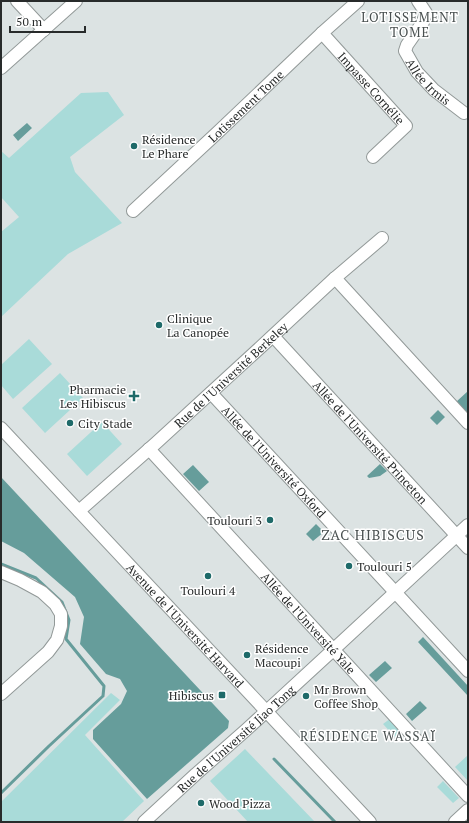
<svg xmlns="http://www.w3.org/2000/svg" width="469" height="823" font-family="'PT Serif',serif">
<rect width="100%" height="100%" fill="#dce3e3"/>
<path fill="#a9dbd9" d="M108,92L124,115L70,157L75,172L122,223L68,254L1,317V232L19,217L1,197V151L9,158L81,93Z
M29,339L52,364L13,399L1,385V365Z
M60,373L83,398L45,433L22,408Z
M102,422L122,444L87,476L67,454Z
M111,693L120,700L85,735L144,801L122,822H1V802Z
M391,718L402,730L395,737L383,724Z
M245,749L315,822H248L210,781Z
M468,755V781L455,767Z
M443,781L459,798L453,803L437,787Z"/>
<path fill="#669d9b" d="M27,123L32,128L18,141L13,135Z
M468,391V415L456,402Z
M438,410L445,417L437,425L430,418Z
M380,464L387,471L380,476L369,478L367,476Z
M193,465L209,482L199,491L183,474Z
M1,477L229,721L228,728L147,799L93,739V730L121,704L127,691L120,679L106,674L80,644L84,617L75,597L24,553L1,541Z
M316,524L324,532L313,541L306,534Z
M423,637L468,686V696L418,642Z
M385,661L392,668L376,682L369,675Z
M420,701L427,708L412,721L406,714Z"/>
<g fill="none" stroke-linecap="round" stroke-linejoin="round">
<path stroke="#669d9b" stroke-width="3" d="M1,564L36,578L62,602L69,620L66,639L104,686L103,696L49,746L1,793
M274,759L335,822"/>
<g stroke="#929998" stroke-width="14">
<g id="street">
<path d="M17,1L44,30"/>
<path id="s1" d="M418,1L426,13L423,22L407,45L405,51L417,72L434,90L464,113"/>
<path id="s2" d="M322,33L406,126L373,157"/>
<path d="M1,68L76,1"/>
<path id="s3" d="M133,211L217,133L322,33L358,1"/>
<path d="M335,278L468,423"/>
<path id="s4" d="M273,336L468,548"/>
<path id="s5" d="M211,393L468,671"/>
<path id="s6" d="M1,428L370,822"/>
<path id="s7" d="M149,449L468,796"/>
<path id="s8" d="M79,511L156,443L264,344L335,278L382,238"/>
<path d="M1,572L20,580L42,592L55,604L61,614V626L57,640L48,652L1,694"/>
<path id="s9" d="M144,822L196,774L246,730L333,650L468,525"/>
<path d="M455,822L468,810"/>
</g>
</g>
<use href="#street" stroke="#fff" stroke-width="12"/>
</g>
<g fill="#1e6a69" stroke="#fff" stroke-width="1.5">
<circle cx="134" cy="146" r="4"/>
<circle cx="159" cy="325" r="4"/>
<path d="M132 390h4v4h4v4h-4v4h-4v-4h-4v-4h4z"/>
<circle cx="70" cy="423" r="4"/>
<circle cx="270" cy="520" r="4"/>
<circle cx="349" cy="566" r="4"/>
<circle cx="208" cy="576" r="4"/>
<circle cx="247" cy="655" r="4"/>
<rect x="218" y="691" width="8" height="8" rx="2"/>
<circle cx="306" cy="696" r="4"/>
<circle cx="201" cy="803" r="4"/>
</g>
<g text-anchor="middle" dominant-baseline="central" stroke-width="3" stroke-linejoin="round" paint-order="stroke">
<g font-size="12" fill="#282b2b" stroke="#fff">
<text stroke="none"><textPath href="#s1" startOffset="97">Allée Irmis</textPath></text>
<text stroke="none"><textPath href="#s2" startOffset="74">Impasse Cornélie</textPath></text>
<text stroke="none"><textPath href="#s3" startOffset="154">Lotissement Tome</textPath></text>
<text stroke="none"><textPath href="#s8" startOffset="204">Rue de l'Université Berkeley</textPath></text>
<text stroke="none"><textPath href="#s4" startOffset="144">Allée de l'Université Princeton</textPath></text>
<text stroke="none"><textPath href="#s5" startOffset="93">Allée de l'Université Oxford</textPath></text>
<text stroke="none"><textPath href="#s7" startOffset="236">Allée de l'Université Yale</textPath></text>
<text stroke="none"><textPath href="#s6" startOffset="270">Avenue de l'Université Harvard</textPath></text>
<text stroke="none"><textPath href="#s9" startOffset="124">Rue de l'Université Jiao Tong</textPath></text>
</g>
<g font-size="12" fill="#282b2b" stroke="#fff" text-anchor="start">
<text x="142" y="139">Résidence<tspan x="142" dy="14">Le Phare</tspan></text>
<text x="167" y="318">Clinique<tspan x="167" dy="14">La Canopée</tspan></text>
<text x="126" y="389" text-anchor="end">Pharmacie<tspan x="126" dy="14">Les Hibiscus</tspan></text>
<text x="78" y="423">City Stade</text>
<text x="262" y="520" text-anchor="end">Toulouri 3</text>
<text x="357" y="566">Toulouri 5</text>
<text x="208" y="590" text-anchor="middle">Toulouri 4</text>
<text x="255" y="648">Résidence<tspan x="255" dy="14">Macoupi</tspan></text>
<text x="314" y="689">Mr Brown<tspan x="314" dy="14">Coffee Shop</tspan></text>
<text x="214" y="695" text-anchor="end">Hibiscus</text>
<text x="209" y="803">Wood Pizza</text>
</g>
<g font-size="13" letter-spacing="1" fill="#495050" stroke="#fff">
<text x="410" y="17">LOTISSEMENT<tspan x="410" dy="15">TOME</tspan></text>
<text x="368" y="736">RÉSIDENCE WASSAÏ</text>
</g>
<g font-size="14" letter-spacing="1" fill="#495050" stroke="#fff">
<text x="373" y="534">ZAC HIBISCUS</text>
</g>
</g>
<rect width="469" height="823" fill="none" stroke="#282b2b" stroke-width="4"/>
<path d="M10 26v6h75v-6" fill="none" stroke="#282b2b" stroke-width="2"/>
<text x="16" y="26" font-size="12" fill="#282b2b" stroke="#ffffff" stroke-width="3" paint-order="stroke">50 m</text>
</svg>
